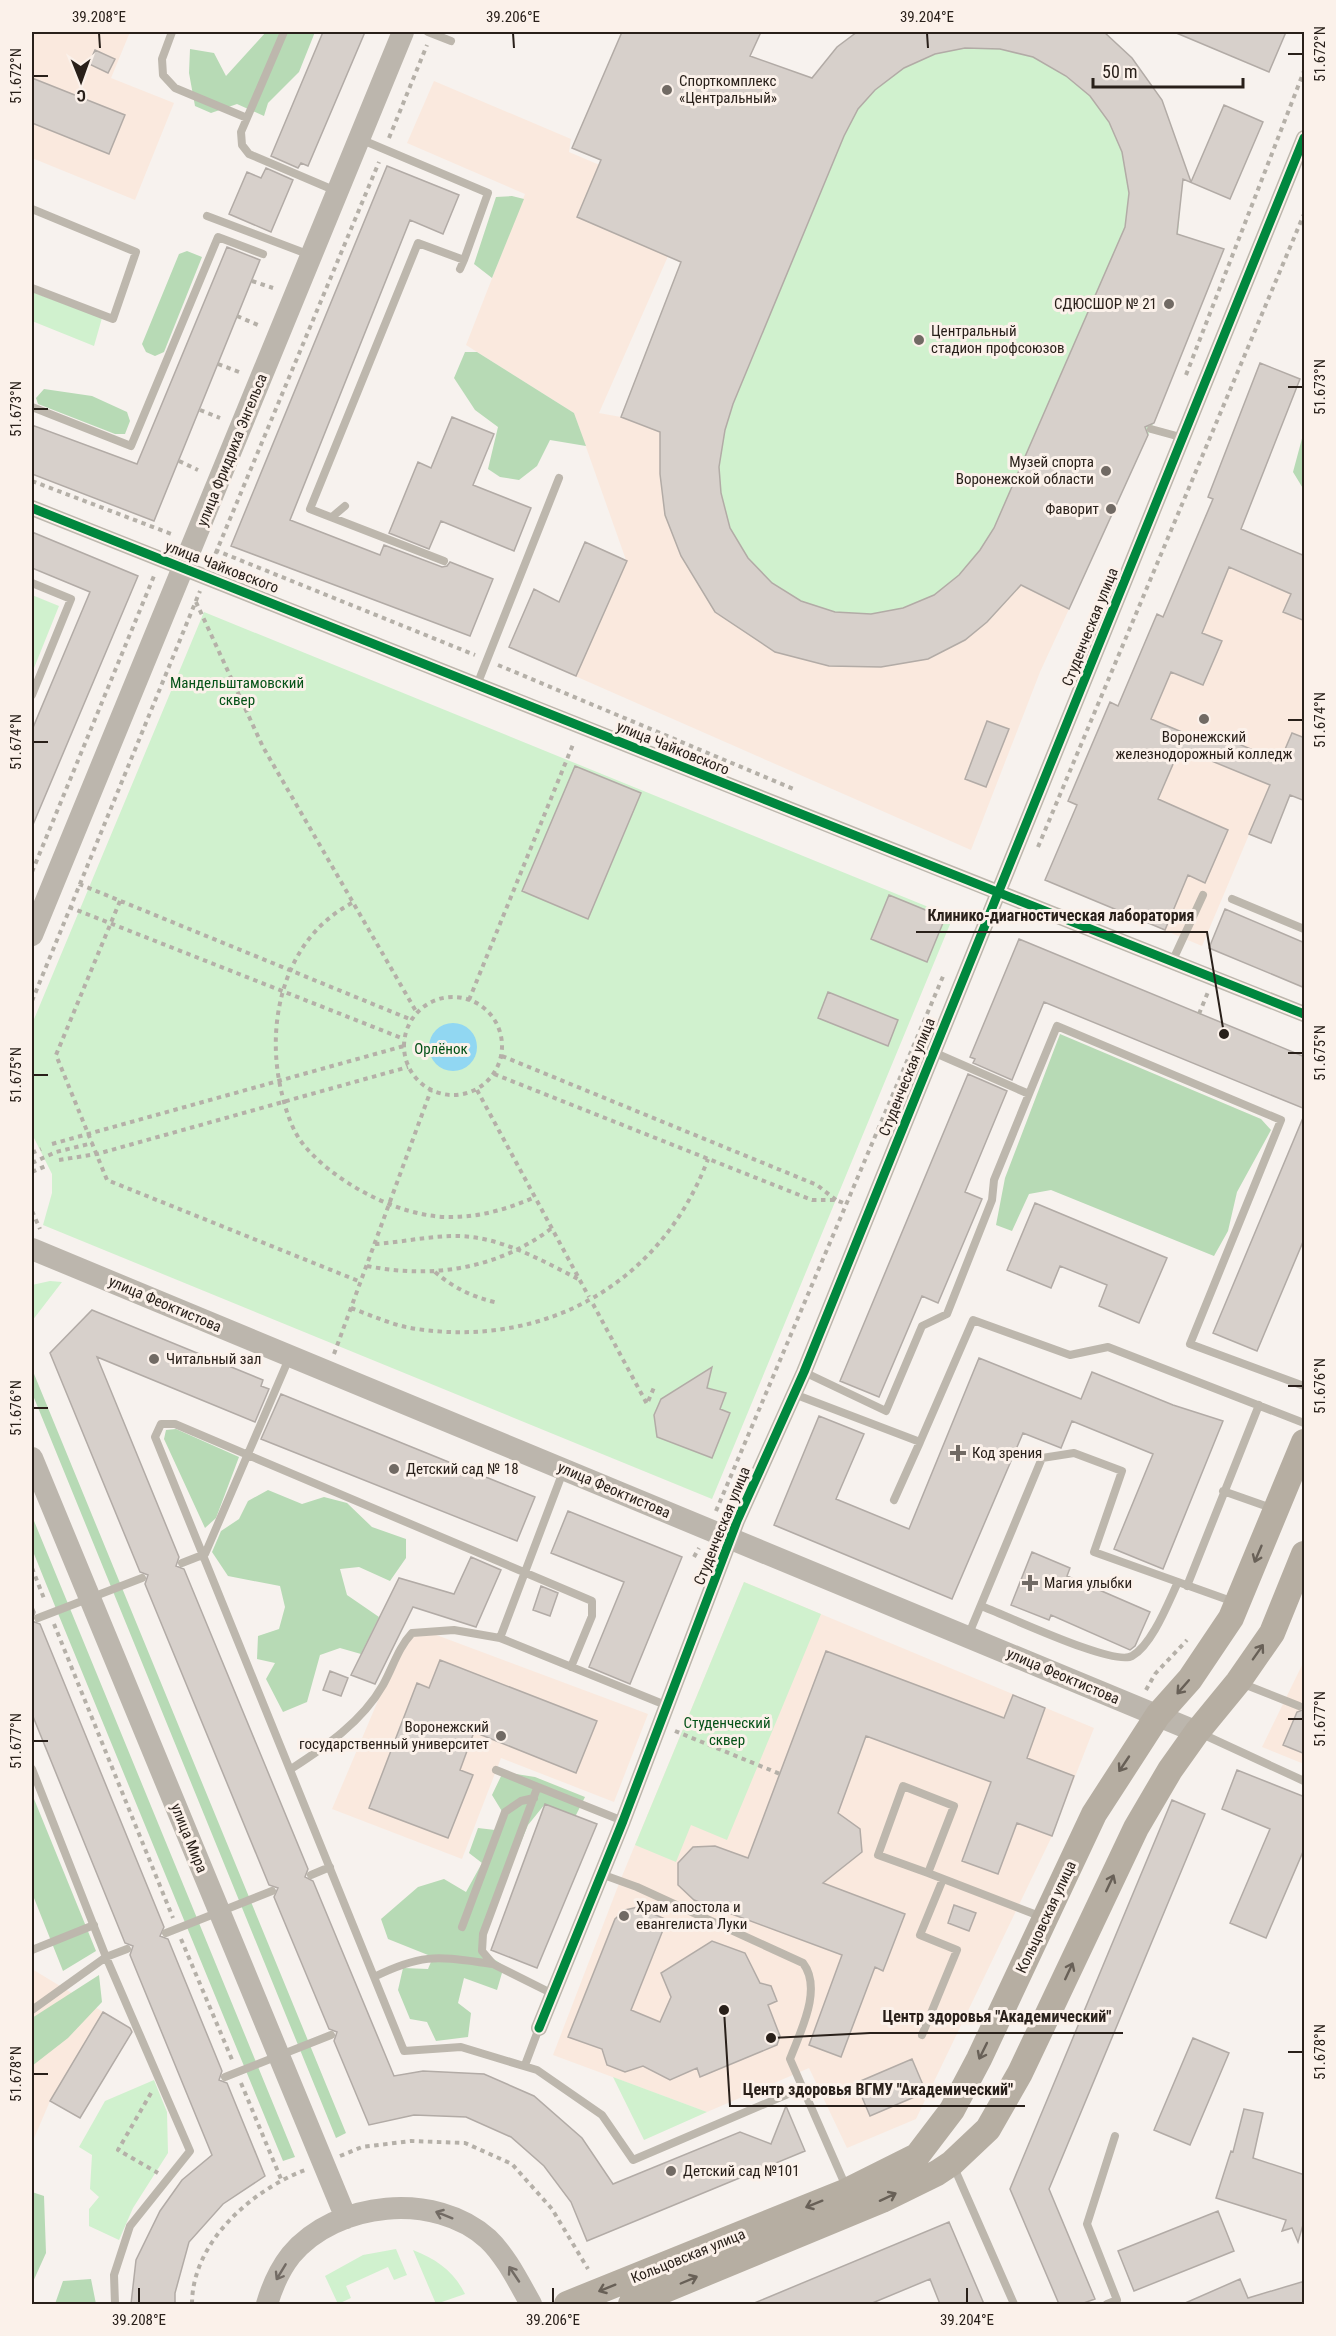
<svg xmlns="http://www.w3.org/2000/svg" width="1336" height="2336" font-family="'Roboto Condensed',sans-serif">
<rect width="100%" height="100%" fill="#f7f2ee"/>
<path fill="#fae9de" d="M32,32H130L111,78L174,103L135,200L32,158Z
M434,81L571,139L569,152L691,204L599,413L621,417L660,432V473L987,622L1021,585L1069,609L1040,672L971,850L509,647L524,611L550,622L585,542L626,560L574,413L466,345L525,194L407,143Z
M1206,515L1304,556V738L1292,733L1202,946L1045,880L1077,805L1068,801L1110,702L1118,705L1157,614L1164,616Z
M744,1582L1094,1728L1052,1836L916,2119L847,2148L809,2068L707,2112L553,2055L620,1881Z
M423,1630L648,1714L614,1802L501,1758L462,1859L332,1809L402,1644Z
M1304,1661V1764L1262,1747Z
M32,1969L133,2030L80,2118L50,2101L32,2143Z"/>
<path fill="#d0f1ce" d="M857,32H1104C1172,96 1187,142 1178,234L1224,249L1151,429L1069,609L1021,585L987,622L965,640L928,659L881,667L829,666L775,652L715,612L681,556L665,515L660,474V432L621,417L681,262L577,217L812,78L837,47Z
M32,292L102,318L94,346L32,321Z
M32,595L59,606L32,673Z
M204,612L953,917L712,1499L43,1225L52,1193V1174L32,1134V1024Z
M50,1281L62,1282L32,1321V1285Z
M744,1582L821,1614L727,1840L691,1825L676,1862L635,1845Z
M613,2077L707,2112L644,2140Z
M154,2080L167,2112L168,2153L133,2208L119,2240L89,2226V2209L99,2197L90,2189L92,2155L79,2147L105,2101Z
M396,2249L407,2275L394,2280L388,2267L346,2286L351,2298L338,2304L325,2276L363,2255Z
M413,2250C436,2259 454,2271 465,2294L436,2304Z"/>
<path fill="#b7dab5" d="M266,32H315L299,72L268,103L264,116L237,104L211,113L195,106L189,73L190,49L214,53L226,76Z
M512,196L524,199L492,278L474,264L496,197Z
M187,251L202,257L164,352L155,356L146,352L142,344L179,254Z
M465,352H477L574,413L586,446L550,440L537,466L519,480L500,477L488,469L498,427L475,410L454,378Z
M44,389L92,396L127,412L130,421L125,434H115L38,404L36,398Z
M1304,431V490L1293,472Z
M1060,1034L1261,1119L1271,1130L1237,1192L1228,1231L1214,1256L1051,1190L1029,1194L1012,1231L996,1225L1005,1178Z
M32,1369L346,2133L336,2138L32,1393Z
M176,1429L239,1457L216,1518L205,1528L164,1439L166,1430Z
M268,1490L302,1504L324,1497L347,1503L372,1527L406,1539V1558L390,1581L359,1567L340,1569L347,1595L379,1617L361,1654L340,1648L320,1655L307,1702L283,1712L266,1679L275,1663L257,1659L258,1636L279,1629L285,1607L280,1586L228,1576L212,1552L221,1531L239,1519L248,1501Z
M32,1516L295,2157L283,2161L57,1611L32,1549Z
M503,1772L535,1777L585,1797L575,1817L545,1804L528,1825L483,1934L482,1951L504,1966L497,1990L464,1978L458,2003L471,2013L468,2037L436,2041L427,2022L410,2019L398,1990L403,1968L428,1969L433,1957L388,1939L381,1919L418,1887L444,1879L466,1892L482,1863L469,1853L478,1828L495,1830L503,1813L492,1795Z
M32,1794L96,1951L63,1971L32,1893Z
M99,1975L102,2002L68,2038L32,2066V2018Z
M32,2192L44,2196L46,2253L32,2284Z
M91,2279L96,2304H55L63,2281Z"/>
<path fill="#91d7f2" d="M429 1047a24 24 0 1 1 48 0a24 24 0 1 1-48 0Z"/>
<path fill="#d7d0cb" stroke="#b2aba6" stroke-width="1.5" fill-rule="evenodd" d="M323,32H365L308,166L301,163L298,168L271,156Z
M622,32H761L750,56L812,78L837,47L857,32H1104L1132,58L1162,100L1191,182L1224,105L1263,122L1230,199L1183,179L1177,234L1224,249L1154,423L1145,427L1148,435L1069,609L1021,585L987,622L965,640L928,659L881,667L829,666L775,652L715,612L681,556L665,515L660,474V432L621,417L681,262L577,217L601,160L572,148ZM965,48L1000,49L1033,57L1066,76L1090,96L1109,122L1122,152L1129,193L1125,227L994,528L980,550L959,575L934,595L903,608L871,614L835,612L801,601L772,583L748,558L730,528L721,493L719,467L725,430L733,404L844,136L858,109L875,90L904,68L935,54Z
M1174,32H1286L1269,72Z
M95,50L115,59L108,73L89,64Z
M32,78L125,115L109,154L32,123Z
M387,166L459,195L443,234L410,220L290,520L380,555L384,545L442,567L447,566L450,562L493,579L470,636L231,546Z
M266,168L293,180L271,232L229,214L247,172L261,178Z
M227,247L260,260L154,521L32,474V425L137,464Z
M1260,363L1300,379L1241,529L1305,556V621L1283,612L1291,594L1229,567L1202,633L1222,641L1203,685L1171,672L1151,719L1208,743L1212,733L1280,761L1292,733L1305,738V801L1290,795L1271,843L1249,834L1270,785L1180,748L1158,799L1228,830L1205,883L1188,875L1165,930L1045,880L1077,805L1068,801L1110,702L1118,706L1157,614L1163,617L1213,499L1208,497Z
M452,417L494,434L473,485L531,508L514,551L441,521L429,549L389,533L418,462L431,468Z
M32,532L138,576L32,827V730L90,592L32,568Z
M585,542L627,561L576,676L509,647L534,589L559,602Z
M987,721L1009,729L986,787L965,779Z
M575,766L641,793L588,919L522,891Z
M889,895L945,918L927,962L871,939Z
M1225,909L1305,943V988L1209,948Z
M1019,939L1305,1057V1109L1044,1002L1012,1080L973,1063L975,1059L970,1057Z
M828,992L898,1020L888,1046L818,1018Z
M968,1074L1007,1091L965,1192L982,1199L938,1303L922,1296L879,1397L840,1381Z
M1305,1113V1237L1257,1351L1213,1333Z
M1035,1203L1167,1258L1139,1323L1099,1306L1107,1285L1060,1266L1051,1288L1007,1270Z
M92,1310L263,1380L261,1386L269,1389L255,1422L97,1357L179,1557L176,1566L184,1569L308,1869L305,1877L313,1881L394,2076L423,2071L484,2074L534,2096L582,2138L613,2184L740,2132L771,2144L786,2106L805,2151L587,2241L571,2202L544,2166L511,2137L466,2117L414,2115L369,2125L334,2041L337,2032L329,2029L274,1897L278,1888L269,1885L145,1584L148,1575L140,1572L50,1353Z
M979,1358L1081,1399L1092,1372L1173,1405L1223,1421L1163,1569L1114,1549L1153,1454L1072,1421L1061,1448L1023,1433L952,1599L774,1525L819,1416L864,1434L836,1499L909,1529Z
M712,1367L707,1388L726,1393L720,1409L730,1413L712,1458L657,1437L654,1415L661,1399Z
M281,1394L535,1497L517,1541L261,1439Z
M568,1511L682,1557L630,1684L589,1667L624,1582L551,1553Z
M1032,1552L1070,1568L1067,1576L1150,1612L1135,1646L1130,1650L1051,1615L1049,1620L1011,1605Z
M471,1557L501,1570L476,1627L413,1607L375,1684L351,1675L399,1578L454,1594Z
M541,1586L558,1593L550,1616L533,1610Z
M32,1605L35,1612L32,1621L40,1624L164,1927L160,1936L168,1939L222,2071L219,2080L227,2083L265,2176L223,2204L189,2242L175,2293V2304H131L136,2260L160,2211L182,2180L212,2155L130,1955L133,1946L125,1943L32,1714Z
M826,1651L1004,1718L1013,1695L1045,1708L1027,1758L1074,1776L1052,1836L1017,1823L998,1874L962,1861L991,1782L866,1736L838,1813L860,1829L862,1852L823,1883L905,1914L883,1971L875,1967L841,2057L809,2045L842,1955L694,1900L678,1885V1863L693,1847L715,1846L748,1858Z
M440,1660L597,1721L576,1773L474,1732L460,1770L473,1775L448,1838L369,1808L417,1683L429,1688Z
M330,1671L348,1678L341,1696L323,1690Z
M1305,1709V1754L1283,1745L1297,1712Z
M1237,1770L1305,1797V1847L1266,1938L1230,1923L1270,1829L1222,1809Z
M1172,1800L1205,1814L1049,2189L1095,2299L1081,2304H1059L1010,2189Z
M545,1804L597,1824L537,1968L491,1950Z
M954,1905L976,1913L969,1931L948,1923Z
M638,1907L667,1920L631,2010L660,2022L671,1997L661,1973L712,1941L745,1953L760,1983L771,1986L777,2001L768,2005L780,2036L777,2045L700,2077L697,2068L670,2080L643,2066L625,2072L607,2065L602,2049L568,2037L615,1919L625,1910Z
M103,2012L130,2028L132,2032L80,2118L50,2101Z
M1193,2038L1229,2053L1190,2145L1154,2130Z
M912,2059L926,2092L870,2116L856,2083Z
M1244,2109L1263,2113L1253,2158L1305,2175V2218L1298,2242L1292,2228L1282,2231L1286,2220L1216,2198L1231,2151L1233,2152Z
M1218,2211L1234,2251L1134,2291L1118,2251Z
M949,2222L984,2304H940L930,2279L870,2304H752Z
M1240,2279L1248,2298L1305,2281V2304H1183Z"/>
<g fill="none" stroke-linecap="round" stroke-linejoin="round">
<path stroke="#b5b0a8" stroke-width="4" stroke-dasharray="4.5 4.5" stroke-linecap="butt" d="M389,138L427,45
M252,281L273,288
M237,316L258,325
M218,364L239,372
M1186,375L1304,71
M200,410L220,418
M179,461L198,470
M32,481L174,535
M215,550L475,655
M212,562L379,162
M196,602L263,747L417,1013
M498,665L796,790
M1038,847L1304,214
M32,872L154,576
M79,884L412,1020
M120,901L56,1055L107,1180L361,1282
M352,903C285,938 265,1020 281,1090C285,1107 290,1125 300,1140C330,1181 400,1218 451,1217C480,1217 508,1209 535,1197
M69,907L404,1039
M404 1046a49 49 0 1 1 98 0a49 49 0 1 1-98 0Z
M469,1000L574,742
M32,1001L200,591
M1199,1014L1208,992
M502,1056L817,1185L836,1200
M494,1074L812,1200H836L846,1204
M477,1090L589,1297
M52,1144L404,1046
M32,1153L41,1149
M59,1160L97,1154L408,1067
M32,1163L56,1152L93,1143
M32,1172L48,1165
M32,1211L40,1229
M375,1244C407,1242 440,1233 472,1237C510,1242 547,1263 580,1280
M367,1266C432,1279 498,1269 552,1228
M435,1272C455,1289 473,1297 498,1303
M593,1304L647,1404L655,1385
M351,1308C373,1316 394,1326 417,1329C547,1348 662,1282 708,1159
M334,1354L431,1090
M716,1511L944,974
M694,1557L699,1548
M32,1568L45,1601
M54,1624L173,1918
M1146,1690L1155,1674L1187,1640
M675,1731L780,1774
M181,1939L233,2062
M241,2083L281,2179
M151,2093L118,2150L158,2173
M340,2156L362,2147L411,2141L465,2143L512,2164L552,2209L588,2269
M192,2304C192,2242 252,2190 305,2170"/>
<path stroke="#bdb7ad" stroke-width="8" d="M172,32L162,59L163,75L175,88L247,118
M284,32L241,132L242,145L249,154L336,191
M428,32L451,41
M360,139L488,193L464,260L418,243L310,509L444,561
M32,209L136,252L113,319L32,288
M207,216L310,255
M460,269L464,260
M32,407L131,446L218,237L263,254
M1151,429L1184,438
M332,517L345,506
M32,583L71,599L32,695
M477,685L559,478
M1232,899L1304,929
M1172,962L1203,895
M933,1052L1029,1094L1057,1026L1281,1120L1190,1344L1304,1386
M804,1372L886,1411L922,1326L947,1314L992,1200L994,1180L1029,1094
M794,1394L920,1442L973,1320L1070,1355L1108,1347L1304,1423
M564,1469L500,1638L668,1706
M1223,1491L1274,1509
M894,1500L920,1442
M182,1563L205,1554L290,1356
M1187,1586L1259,1405
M981,1606C1006,1615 1114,1667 1132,1656C1152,1645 1168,1603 1178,1582
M38,1618L142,1578
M968,1636L1042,1458L1074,1453L1122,1471L1094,1552L1234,1602
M571,1667L592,1616V1601L175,1424H161L155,1437L404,2051L461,2047L537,2070L602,2115L633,2160L802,2088
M1241,1683L1299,1706
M1200,1733L1304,1781
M32,1769L106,1957L190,2151L130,2226L114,2275L115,2304
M291,1769C325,1747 362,1722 383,1685C393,1667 398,1648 412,1633L454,1630L500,1638
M496,1770L538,1787
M903,1786L954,1806L928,1873L878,1855Z
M928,1873L1042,1917
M601,1874L637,1887L803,1963C823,1989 800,2032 790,2059L847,2189
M311,1875L330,1867
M462,1927L505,1812L521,1801L534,1798
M166,1933L272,1891
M32,1950L94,1925
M374,1977C425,1952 439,1957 493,1964
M553,1994L493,1964L482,1951L483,1934L536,1791L538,1787L623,1821
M32,2010L106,1957L127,1949
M922,2035L957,1950L920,1935L943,1879
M525,2065L539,2028
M225,2077L331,2035
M953,2165L1014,2304
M1107,2304L1117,2300L1087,2224L1115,2136"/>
<path stroke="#bdb7ad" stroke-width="16" d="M32,508L1304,1014
M539,2028L623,1821L737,1521L804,1372L1304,138"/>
<path stroke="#bcb6ad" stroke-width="22" d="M32,935L403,32
M32,1249L1197,1732
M32,1458L346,2218
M267,2304C272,2287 280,2269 291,2255C336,2201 435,2191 488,2239C506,2256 519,2283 531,2304"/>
<path stroke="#b6aea2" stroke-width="26" d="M567,2304L847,2191L917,2156L952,2110L979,2059L1094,1814L1158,1715L1190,1679L1231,1618L1304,1442
M631,2304L882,2200L937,2173L952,2163L988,2129L1020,2073L1136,1828L1170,1770L1197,1732L1238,1682L1272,1633L1304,1554"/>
<g stroke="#fbf1ea" stroke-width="13">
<path id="cycleway" d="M32,508L1304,1014
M539,2028L623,1821L737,1521L804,1372L1304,138"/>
</g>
<use href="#cycleway" stroke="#00873e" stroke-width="9"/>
</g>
<defs><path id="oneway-shaft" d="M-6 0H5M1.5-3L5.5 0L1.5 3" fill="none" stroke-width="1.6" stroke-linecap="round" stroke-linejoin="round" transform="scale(1.5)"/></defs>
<g stroke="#686057">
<use href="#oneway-shaft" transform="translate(1258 1554) rotate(113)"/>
<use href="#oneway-shaft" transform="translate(1258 1652) rotate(-55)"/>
<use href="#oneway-shaft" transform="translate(1183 1687) rotate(131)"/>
<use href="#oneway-shaft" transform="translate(1124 1764) rotate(124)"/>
<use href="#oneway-shaft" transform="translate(1110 1883) rotate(-65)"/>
<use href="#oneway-shaft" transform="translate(1069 1971) rotate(-65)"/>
<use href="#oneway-shaft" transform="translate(983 2051) rotate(116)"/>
<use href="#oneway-shaft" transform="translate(888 2197) rotate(-25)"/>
<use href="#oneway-shaft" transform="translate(814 2204) rotate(158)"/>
<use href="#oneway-shaft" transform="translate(689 2280) rotate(-23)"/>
<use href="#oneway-shaft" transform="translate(607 2288) rotate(158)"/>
</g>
<g stroke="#726b64">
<use href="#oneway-shaft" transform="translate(444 2215) rotate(-158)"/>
<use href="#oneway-shaft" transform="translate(281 2272) rotate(121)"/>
<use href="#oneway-shaft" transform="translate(514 2274) rotate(-124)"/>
</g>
<path fill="none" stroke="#29201a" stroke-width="2" d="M99,33L100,48M513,33L514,48M927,33L928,48M1288,54H1303M33,76H48M1288,387H1303M33,409H48M1288,720H1303M33,742H48M1288,1053H1303M33,1075H48M1288,1386H1303M33,1408H48M1288,1719H1303M33,1741H48M1288,2052H1303M33,2074H48M139,2288V2303M553,2288V2303M967,2288V2303"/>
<g fill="#716a64" stroke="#fbf1ea" stroke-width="2">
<circle cx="667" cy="90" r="6"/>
<circle cx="1169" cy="304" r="6"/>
<circle cx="919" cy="340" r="6"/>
<circle cx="1106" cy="471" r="6"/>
<circle cx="1111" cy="509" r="6"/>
<circle cx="1204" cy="719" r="6"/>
<circle cx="154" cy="1359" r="6"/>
<path d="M955 1444h6v6h6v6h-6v6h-6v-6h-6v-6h6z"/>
<circle cx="394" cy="1469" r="6"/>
<path d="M1027 1574h6v6h6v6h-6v6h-6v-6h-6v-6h6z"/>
<circle cx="501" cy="1736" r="6"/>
<circle cx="624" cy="1916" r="6"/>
<circle cx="671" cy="2171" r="6"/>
</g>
<g text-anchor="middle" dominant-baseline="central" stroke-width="6" stroke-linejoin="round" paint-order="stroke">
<g font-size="15" fill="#29201a" stroke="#fbf1ea" text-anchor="start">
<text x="679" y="81">Спорткомплекс<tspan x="679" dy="17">«Центральный»</tspan></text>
<text x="1157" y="304" text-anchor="end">СДЮСШОР № 21</text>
<text x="931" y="331">Центральный<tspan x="931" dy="17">стадион профсоюзов</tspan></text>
<text x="1094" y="462" text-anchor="end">Музей спорта<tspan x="1094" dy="17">Воронежской области</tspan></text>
<text x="1099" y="509" text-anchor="end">Фаворит</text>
<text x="1204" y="737" text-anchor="middle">Воронежский<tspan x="1204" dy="17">железнодорожный колледж</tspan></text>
<text x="166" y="1359">Читальный зал</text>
<text x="972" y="1453">Код зрения</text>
<text x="406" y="1469">Детский сад № 18</text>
<text x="1044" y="1583">Магия улыбки</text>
<text x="489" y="1727" text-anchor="end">Воронежский<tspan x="489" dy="17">государственный университет</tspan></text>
<text x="636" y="1907">Храм апостола и<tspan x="636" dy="17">евангелиста Луки</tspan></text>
<text x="683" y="2171">Детский сад №101</text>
</g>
<g font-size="15" fill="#29201a" stroke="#fbf1ea">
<text transform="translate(232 450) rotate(-68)">улица Фридриха Энгельса</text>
<text transform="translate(222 567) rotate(21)">улица Чайковского</text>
<text transform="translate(1090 627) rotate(-68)">Студенческая улица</text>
<text transform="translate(673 748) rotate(22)">улица Чайковского</text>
<text transform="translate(907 1077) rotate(-68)">Студенческая улица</text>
<text transform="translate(165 1304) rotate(23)">улица Феоктистова</text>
<text transform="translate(614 1490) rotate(23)">улица Феоктистова</text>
<text transform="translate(722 1526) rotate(-68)">Студенческая улица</text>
<text transform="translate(1063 1676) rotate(23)">улица Феоктистова</text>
<text transform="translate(189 1838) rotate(68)">улица Мира</text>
<text transform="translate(1046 1917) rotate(-65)">Кольцовская улица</text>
<text transform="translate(688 2256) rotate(-22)">Кольцовская улица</text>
</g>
<g font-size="15" fill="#045218" stroke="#fbf1ea">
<text x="237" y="683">Мандельштамовский<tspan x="237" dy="17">сквер</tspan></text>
<text x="441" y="1049">Орлёнок</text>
<text x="727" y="1723">Студенческий<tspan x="727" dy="17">сквер</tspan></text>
</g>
</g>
<path fill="none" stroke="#29201a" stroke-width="2" d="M1224 1034L1207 932H916M771 2038L870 2033H1123M724 2010L730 2106H1025"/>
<g fill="#29201a" stroke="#fbf1ea" stroke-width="2">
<circle cx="1224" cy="1034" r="6"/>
<circle cx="771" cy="2038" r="6"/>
<circle cx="724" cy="2010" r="6"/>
</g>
<g font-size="16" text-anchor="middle" font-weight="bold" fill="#29201a" stroke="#fbf1ea" stroke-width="6" stroke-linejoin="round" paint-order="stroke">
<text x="1061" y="921">Клинико-диагностическая лаборатория</text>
<text x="997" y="2022">Центр здоровья "Академический"</text>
<text x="878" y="2095">Центр здоровья ВГМУ "Академический"</text>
</g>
<rect width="1336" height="2336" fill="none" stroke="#fbf1ea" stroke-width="66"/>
<g transform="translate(81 81) rotate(179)" stroke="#fbf1ea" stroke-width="4.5" paint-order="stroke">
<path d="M0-4.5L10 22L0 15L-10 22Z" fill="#29201a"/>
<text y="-9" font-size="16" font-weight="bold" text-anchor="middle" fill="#29201a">С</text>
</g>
<path d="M1093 78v9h150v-9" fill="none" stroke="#29201a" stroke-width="3"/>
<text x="1102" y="78" font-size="18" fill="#29201a" stroke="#fbf1ea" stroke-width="4.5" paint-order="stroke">50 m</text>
<rect x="33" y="33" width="1270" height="2270" fill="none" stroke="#29201a" stroke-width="2"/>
<g font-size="15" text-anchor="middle" fill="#29201a">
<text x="99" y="22">39.208°E</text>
<text x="513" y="22">39.206°E</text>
<text x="927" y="22">39.204°E</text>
<text transform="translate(1320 54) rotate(-90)" y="5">51.672°N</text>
<text transform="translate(16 76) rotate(-90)" y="5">51.672°N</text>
<text transform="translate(1320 387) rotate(-90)" y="5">51.673°N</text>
<text transform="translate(16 409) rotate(-90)" y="5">51.673°N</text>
<text transform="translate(1320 720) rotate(-90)" y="5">51.674°N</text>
<text transform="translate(16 742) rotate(-90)" y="5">51.674°N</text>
<text transform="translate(1320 1053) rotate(-90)" y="5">51.675°N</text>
<text transform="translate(16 1075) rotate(-90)" y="5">51.675°N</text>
<text transform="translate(1320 1386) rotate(-90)" y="5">51.676°N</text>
<text transform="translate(16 1408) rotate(-90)" y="5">51.676°N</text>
<text transform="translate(1320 1719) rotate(-90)" y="5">51.677°N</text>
<text transform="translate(16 1741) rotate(-90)" y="5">51.677°N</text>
<text transform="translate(1320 2052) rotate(-90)" y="5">51.678°N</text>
<text transform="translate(16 2074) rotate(-90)" y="5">51.678°N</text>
<text x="139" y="2325">39.208°E</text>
<text x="553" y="2325">39.206°E</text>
<text x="967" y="2325">39.204°E</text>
</g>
</svg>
